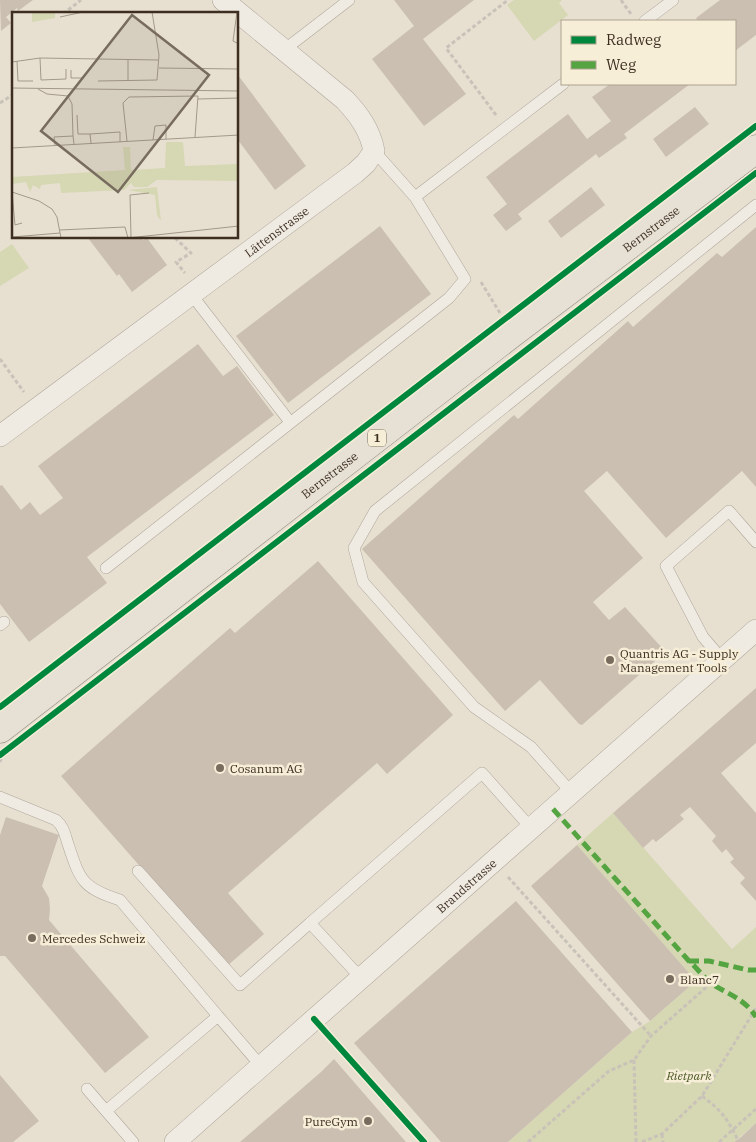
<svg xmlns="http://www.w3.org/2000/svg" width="756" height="1142" font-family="'IBM Plex Serif',serif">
<rect width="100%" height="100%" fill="#e7e0d1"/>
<path fill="#d6d7b3" d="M514,0H562L559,3L568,15L534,41L507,5Z
M12,244L29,268L0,286V252Z
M613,813L732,949L756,927V1123L734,1142H508L632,1032L650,1021L696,981L577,845Z"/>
<path fill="#cbbfb2" d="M0,0H33L18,11L17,8L6,17L11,23L1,31Z
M394,0H474L423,39L466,94L424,126L372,59L414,26Z
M720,0H756V35L735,51V21H698L696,18Z
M238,75L306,166L275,190L238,140Z
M610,84H690L624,134L627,138L599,158L596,154L518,214L522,219L506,231L493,215L507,204L486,177L568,114L587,139L611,121L592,97Z
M695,107L709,124L666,157L653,139Z
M591,187L605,205L561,238L548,221Z
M380,226L431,294L288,403L236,336Z
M756,227V487L742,471L666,538L607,471L584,491L643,558L593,602L609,620L625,607L663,649V654L582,725L579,724L540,680L505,711L362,549L514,415L518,419L628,321L633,327L717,253L722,257Z
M88,238H142L143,240L147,238L167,265L132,292L119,274L117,276Z
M198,344L223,376L237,366L274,415L87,557L107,583L29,642L0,604V486L2,485L21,510L30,502L40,515L63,498L38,466Z
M318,561L453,715L387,774L377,763L228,893L264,934L227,966L61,776L230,628L235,633Z
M756,688V743L721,773L756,813V901L740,883L745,878L730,862L734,859L726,849L722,853L712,841L716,836L690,807L680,815L684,819L656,842L653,839L643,848L613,813Z
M6,817L59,835L42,886L49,898L50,909L49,920L149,1037L105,1073L5,956H0V835Z
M577,845L696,981L650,1021L531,886Z
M516,901L632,1032L508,1142H441L354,1043Z
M334,1059L406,1142H240L321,1072Z
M0,1075L39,1121L13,1142H0Z
M756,1123V1142H734L741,1137Z"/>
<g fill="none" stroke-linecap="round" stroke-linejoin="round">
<g stroke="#ada599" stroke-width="12">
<path id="lane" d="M645,21L673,0
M284,50L349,0
M415,197L563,84
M191,294L290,422
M106,568L449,298L465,279L415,197L374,151
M0,625L4,622
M722,659L703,637L666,566L729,511L756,542
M571,792L531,747L474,707L363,582L354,548L375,511L756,205
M0,797L56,820C64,827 65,835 68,844C80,880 82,888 120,900L218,1016
M138,871L240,985L310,923L361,978
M310,923L482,773L531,828
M87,1089L106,1111
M133,1142L106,1111L218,1016L261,1066"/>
</g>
<g stroke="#ada599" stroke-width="22">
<g id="street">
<path id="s1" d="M0,436L355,173L366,163L374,151C370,130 359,115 345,100L223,0"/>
<path id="s2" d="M175,1142L756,630"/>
</g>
</g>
<g stroke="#928b80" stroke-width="29">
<g id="primary">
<path id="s3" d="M0,729L511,334L756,149"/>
</g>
</g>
<path stroke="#c8c2b9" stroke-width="3" stroke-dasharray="4 2.5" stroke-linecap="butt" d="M621,0L631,14
M63,14L81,0
M0,103L14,94
M496,115L446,48L508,0
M175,238L191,253L176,262L185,273
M481,282L500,313
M0,359L24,392
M0,762L3,753
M508,877L651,1036
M328,1035L424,1142
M634,1060L636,1142
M702,1096C723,1112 726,1117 738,1140
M662,1134L663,1142
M528,1142L609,1071L634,1060L651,1036L711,983
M642,1142L662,1134L702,1096L756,1008
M719,1142L756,1109"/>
<use href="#lane" stroke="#efebe3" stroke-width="11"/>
<use href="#street" stroke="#efebe3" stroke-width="21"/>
<use href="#primary" stroke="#e6e1d4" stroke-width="28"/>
<path stroke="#54a441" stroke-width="5" stroke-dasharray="10 5" stroke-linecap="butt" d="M553,809L689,961C697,968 704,978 712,984C728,994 745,999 756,1017
M689,961H709L748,970H756"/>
<g stroke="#f7eed8" stroke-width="9">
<path id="cycleway" d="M0,707L756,126
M0,755L756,173
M314,1019L424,1142"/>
</g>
<use href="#cycleway" stroke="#00873e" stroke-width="6"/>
</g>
<g fill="#786c5e" stroke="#f7eed8" stroke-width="2">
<circle cx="610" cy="660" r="5"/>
<circle cx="220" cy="768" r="5"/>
<circle cx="32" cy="938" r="5"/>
<circle cx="670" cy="979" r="5"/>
<circle cx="368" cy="1121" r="5"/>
</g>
<g text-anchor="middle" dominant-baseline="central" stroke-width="5" stroke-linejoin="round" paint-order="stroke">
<rect fill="#f7eed8" stroke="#756857" stroke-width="1" x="368" y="429.5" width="18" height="17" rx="4"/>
<g font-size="11" font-weight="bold" fill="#3d2e20">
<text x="377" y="438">1</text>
</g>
<g font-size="12" fill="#3d2e20" stroke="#f7eed8">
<text stroke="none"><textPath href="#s3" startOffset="821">Bernstrasse</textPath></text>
<text stroke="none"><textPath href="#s1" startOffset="344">Lättenstrasse</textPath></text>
<text stroke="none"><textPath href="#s3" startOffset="416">Bernstrasse</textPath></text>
<text stroke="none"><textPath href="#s2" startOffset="388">Brandstrasse</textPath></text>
</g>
<g font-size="12" fill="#3d2e20" stroke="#f7eed8" text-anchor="start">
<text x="620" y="653">Quantris AG - Supply<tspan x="620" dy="14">Management Tools</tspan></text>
<text x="230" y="768">Cosanum AG</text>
<text x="42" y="938">Mercedes Schweiz</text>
<text x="680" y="979">Blanc7</text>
<text x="358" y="1121" text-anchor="end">PureGym</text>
</g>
<g font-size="12" font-style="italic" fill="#4d5a26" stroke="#f7eed8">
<text x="689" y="1075">Rietpark</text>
</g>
</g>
<g transform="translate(12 12)">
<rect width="226" height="226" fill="#e7e0d1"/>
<path d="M20,0H43V6L20,10ZM154,130H171L173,154L226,152V169L145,168L135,175H122L119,171L112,178L49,181L48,171L29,173L28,177L21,173L18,180L14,170L0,172V165L113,158L111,135H118L119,158L153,156ZM145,175L149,209L145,203L143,183L116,178Z" fill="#d6d7b3"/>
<path fill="none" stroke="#a3998a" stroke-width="1" d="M225,0L221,29L227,32M48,5L71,0M28,46L29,68L54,67V57M5,49L6,69H21M0,50L28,46L146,48M147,56L227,57M59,58V66H71M86,69L145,68L147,43L140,0M116,69V48M0,76L227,79M26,77L35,82L56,84L60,92L61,124M186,87L227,86M65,103L66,122H78L79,131M78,122L108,120V130M141,128L143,114L154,113V127M115,129L111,91L117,85L186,84L183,125M43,133L42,125L61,124L62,132M0,136L227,123M0,180L27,189L40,197L45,205L49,226M0,180L3,213L10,211M48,218L113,215L116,226L227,214M0,225L48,221M119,225L118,183L137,181"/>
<path fill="#786c5e" fill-opacity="0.15" stroke="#786c5e" stroke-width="2.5" d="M120,3L197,63L106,180L29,119Z"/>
<rect width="226" height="226" fill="none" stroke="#3d2e20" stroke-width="2.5"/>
</g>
<rect x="561" y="20" width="175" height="65" fill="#f7eed8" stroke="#ada18e"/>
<rect x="571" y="36" width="25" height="8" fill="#00873e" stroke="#ada18e"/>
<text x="606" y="45" font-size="15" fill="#3d2e20">Radweg</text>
<rect x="571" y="61" width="25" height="8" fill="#54a441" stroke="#ada18e"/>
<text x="606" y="70" font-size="15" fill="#3d2e20">Weg</text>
</svg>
